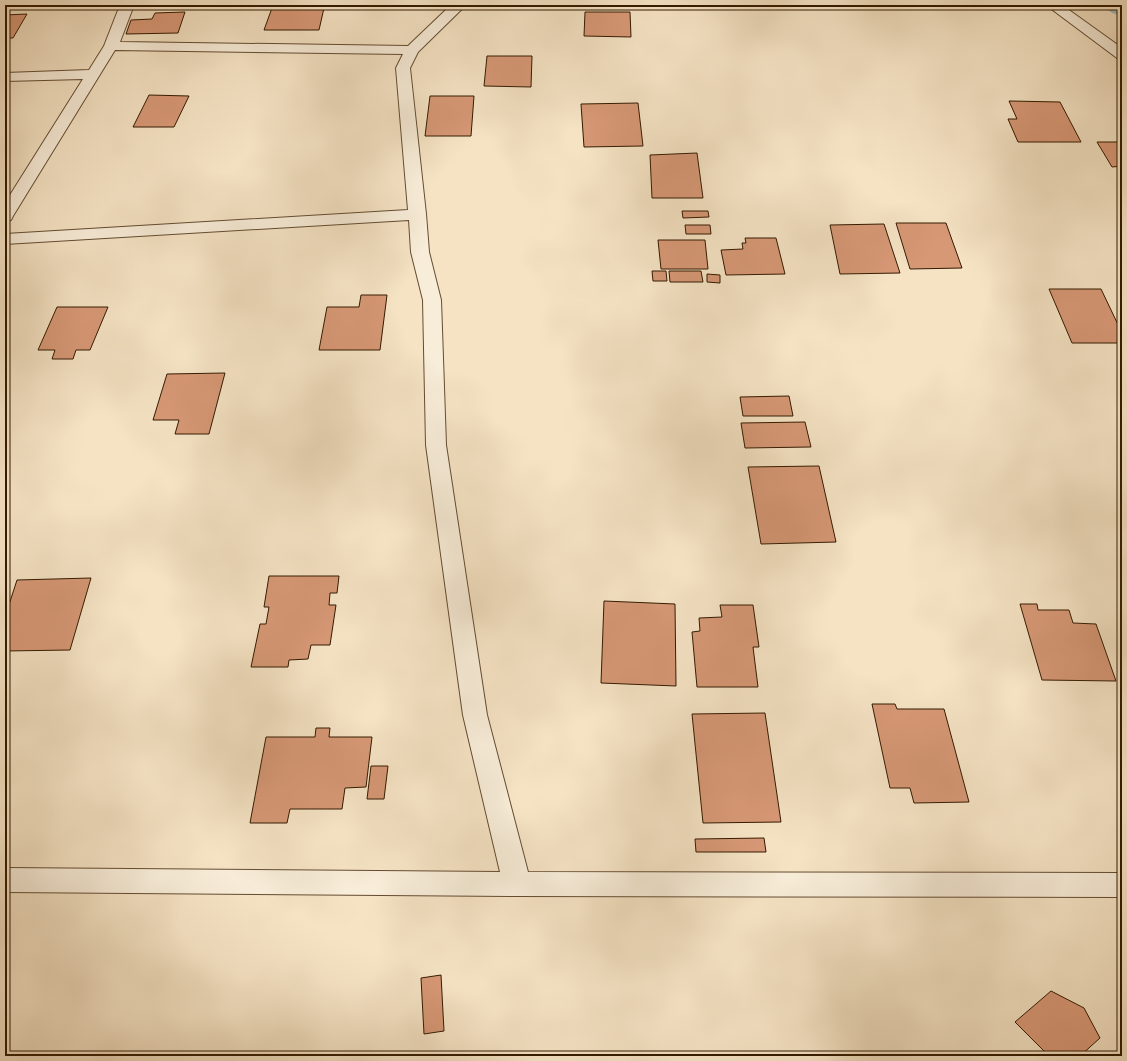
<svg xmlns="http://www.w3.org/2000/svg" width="1127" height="1061" font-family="Vollkorn,serif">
<rect width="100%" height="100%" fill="#f5e3c4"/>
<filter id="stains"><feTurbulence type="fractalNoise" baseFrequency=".005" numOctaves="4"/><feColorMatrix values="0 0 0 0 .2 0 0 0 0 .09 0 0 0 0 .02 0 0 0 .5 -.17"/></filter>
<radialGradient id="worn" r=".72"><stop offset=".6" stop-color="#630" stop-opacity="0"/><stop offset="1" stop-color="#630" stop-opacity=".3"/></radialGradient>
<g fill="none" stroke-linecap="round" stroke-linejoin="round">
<path fill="#9cbeb6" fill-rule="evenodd" d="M1104,5H1122V16C1114,14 1108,12 1104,5Z"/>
</g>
<path fill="#d79876" stroke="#331a00" d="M272,8H324L319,30H264Z
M185,12L178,33L126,34L131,20L152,19L155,13Z
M585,12H630L631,37L584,36Z
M27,14L13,38H5V15Z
M487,56H532L531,87L484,86Z
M149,95L189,96L174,127H133Z
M430,96H474L471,136H425Z
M1009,101L1060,102L1081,142H1018L1008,119H1017Z
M638,103L643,146L584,147L581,104Z
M1097,142H1122V166L1112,167Z
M697,153L703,198H652L650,155Z
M682,211H708L709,217L683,218Z
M896,223H946L962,268L910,269Z
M884,224L900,273L840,274L830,225Z
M685,225H710L711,234H686Z
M745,238H776L785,274L726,275L721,250L743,249L742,243H746Z
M658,240H705L708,269H661Z
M652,271H666L667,281H653Z
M669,271H701L703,282H670Z
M707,274L720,275V283L707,282Z
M1049,289H1101L1122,333V343H1072Z
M361,295H387L380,350H319L327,307H359Z
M57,307H108L90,350H76L73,359H52L55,350H38Z
M225,373L209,434H175L179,420H153L167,374Z
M789,396L793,416H743L740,397Z
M805,422L811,447L745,448L741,423Z
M819,466L836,542L761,544L748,467Z
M269,576H339L337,593H330L329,605H336L330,645H311L308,659L289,660L288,667H251L260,624H266L269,607H264Z
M91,578L70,650L5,651V617L17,580Z
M604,601L675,604L676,686L601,683Z
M1020,604H1037L1038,610H1069L1073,623L1096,624L1116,681L1042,680Z
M720,605H753L759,647H753L758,687H697L692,632L700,631L699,618L722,617Z
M872,704H895L897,709H944L969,802L914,803L910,788H890Z
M765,713L781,822L703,823L692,714Z
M316,728H330L329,737H372L366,787L345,788L342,809H290L287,823H250L266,737H315Z
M371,766H388L384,799H367Z
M764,838L766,852H696L695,839Z
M441,975L444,1031L424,1034L421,978Z
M1051,991L1084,1008L1100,1038L1080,1056H1049L1015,1022Z"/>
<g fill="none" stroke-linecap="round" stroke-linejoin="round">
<g stroke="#644c31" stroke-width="2">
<path id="minor" d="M120,5H134L120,42L408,46L451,5H466L418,52L410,68L426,214L429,252L441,300L446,445L487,715L528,872L1122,873V897L517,896L5,892V868L500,872L463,715L426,445L423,300L411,252L409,220L5,244V234L408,210L396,68L403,54L115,50L13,216L11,220L5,221V203L83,79L5,81V73L89,70L104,46Z"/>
</g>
<g stroke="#644c31" stroke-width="2">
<path id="tertiary" d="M1046,5H1062L1122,48V59L1117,58Z"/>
</g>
<use href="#minor" fill="#f8edd9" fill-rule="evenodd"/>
<use href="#tertiary" fill="#f8edd9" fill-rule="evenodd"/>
</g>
<rect width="1127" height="1061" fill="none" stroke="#f5e3c4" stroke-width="20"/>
<rect x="6" y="6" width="1115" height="1049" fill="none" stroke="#331a00" stroke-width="2"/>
<rect x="10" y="10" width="1107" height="1041" fill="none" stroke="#331a00"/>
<rect width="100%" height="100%" filter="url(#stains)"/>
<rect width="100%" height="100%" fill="url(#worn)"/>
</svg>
